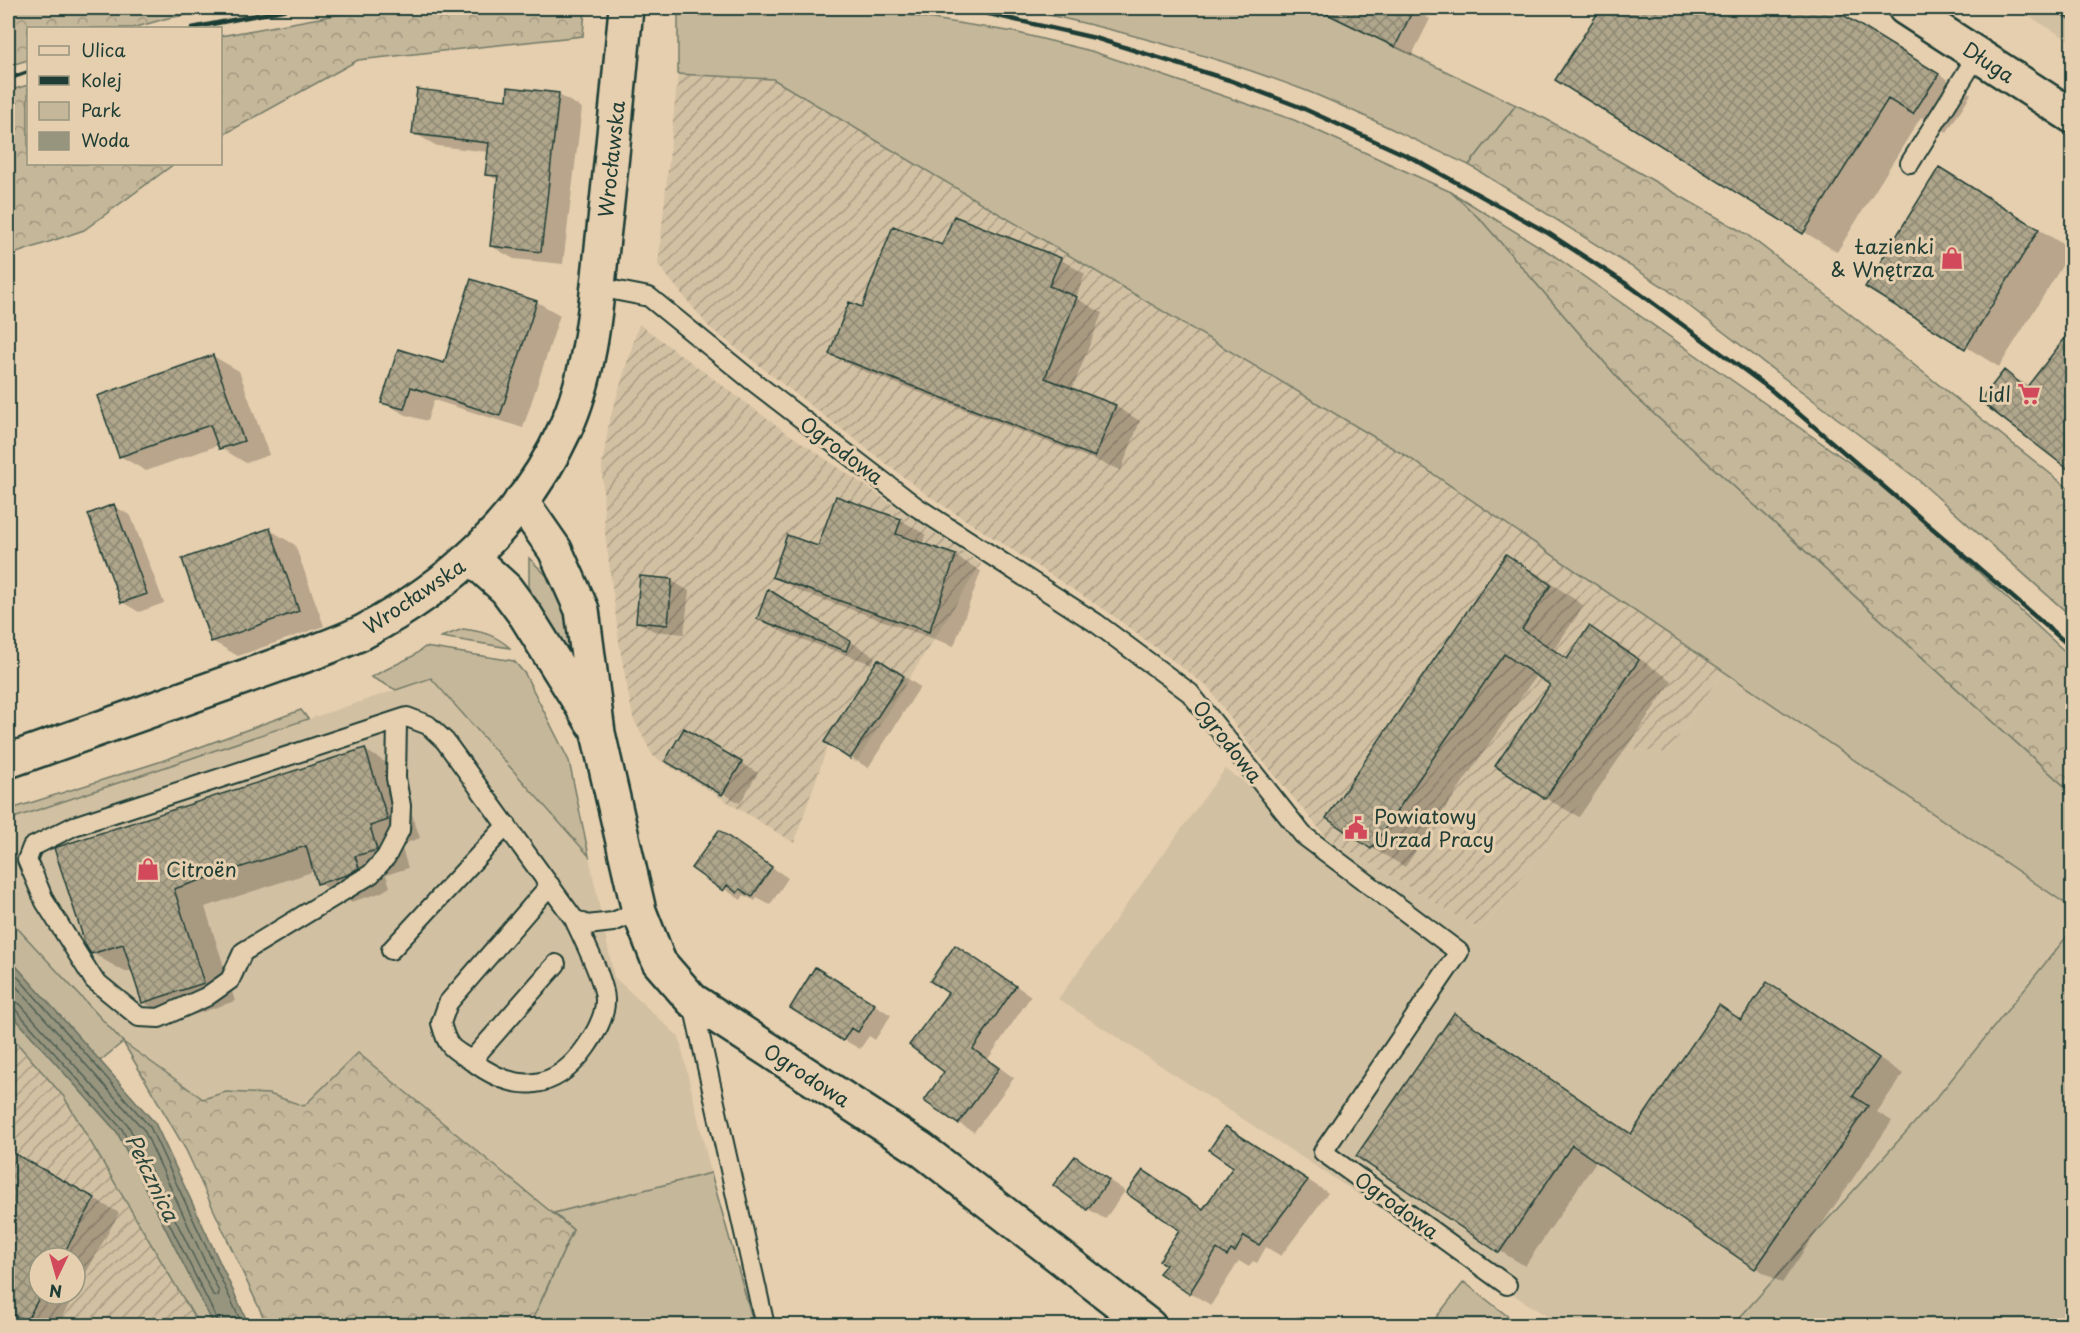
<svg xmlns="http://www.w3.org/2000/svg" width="2080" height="1333" font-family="'Playpen Sans',sans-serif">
<defs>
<pattern id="industrial-furrows" width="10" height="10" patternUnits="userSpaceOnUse" patternTransform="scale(1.5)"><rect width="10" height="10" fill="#d2c0a2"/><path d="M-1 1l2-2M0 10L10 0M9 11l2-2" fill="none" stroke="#aa9d85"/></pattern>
<pattern id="forest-crowns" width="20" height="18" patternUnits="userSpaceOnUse" patternTransform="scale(1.5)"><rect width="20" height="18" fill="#c5b79a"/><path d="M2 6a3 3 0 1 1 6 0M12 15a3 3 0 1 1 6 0" fill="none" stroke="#9f967e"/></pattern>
<pattern id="building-cross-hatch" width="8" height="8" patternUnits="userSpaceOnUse" patternTransform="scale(1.5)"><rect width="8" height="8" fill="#afa68c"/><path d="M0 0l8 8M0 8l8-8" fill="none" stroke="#8e8873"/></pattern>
</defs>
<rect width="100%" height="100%" fill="#e6cfaf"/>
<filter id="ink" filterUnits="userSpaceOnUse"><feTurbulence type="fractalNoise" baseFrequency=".0167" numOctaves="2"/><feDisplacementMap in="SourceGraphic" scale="12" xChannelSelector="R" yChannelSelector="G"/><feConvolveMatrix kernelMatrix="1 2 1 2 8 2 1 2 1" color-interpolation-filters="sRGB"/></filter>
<g filter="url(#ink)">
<path fill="#d2c0a2" d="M2015,8H2072V42Z
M1723,671L2072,908V930L1934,1101L1733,1325H1560L1058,999L1225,769L1326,837L1481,930L1623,749L1667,753Z
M431,678L589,856L614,977L679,1037L711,1173L554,1213L358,1053L305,1106L269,1094L226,1092L203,1099L123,1042L8,918V820Z"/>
<path fill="url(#industrial-furrows)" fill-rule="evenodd" d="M678,74L773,79L1411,459L1723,671L1667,753L1623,749L1481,930L1326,837L1248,743L1208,687L1108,612L927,495L709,327L658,265Z
M639,324L783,430L981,564L856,763L828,745L794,843L653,756L633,718L620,649L605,532L602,466L609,422Z
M8,1033L64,1097L199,1325H8ZM39,1258H75V1294H39Z"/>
<path fill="#c5b79a" stroke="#727a67" stroke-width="1.5" d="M678,8H864L1014,32L1091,51L1294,120L1451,192L1482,221L1632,394L2072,793V908L1411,459L773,79L678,74Z
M1017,8H1309L1321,11L1516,105L1469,165C1415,141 1362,113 1307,91C1213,55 1116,29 1017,8Z
M529,558L549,578L567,614L570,656L544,623L529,586Z
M463,629C481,631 496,635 510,648L441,637Z
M425,647L514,661L525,674L569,761L589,856L431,678L396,690L371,677L413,656Z
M301,710L308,719L8,820V810L159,762Z
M8,918L123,1042L100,1061L8,957Z
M2072,930V1325H1733L1934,1101Z
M8,1010L117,1132L214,1325H199L64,1097L8,1033Z
M711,1173L754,1325L530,1326L573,1230L554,1213Z
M1464,1282L1519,1325H1430Z"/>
<path fill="url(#forest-crowns)" stroke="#727a67" stroke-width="1.5" d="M8,8H228L168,18L133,28H28V60L8,66Z
M396,8H585L583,36L358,60L221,136V36L363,10Z
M28,85V164H174L84,230L8,256V91Z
M1516,105L1546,119L1746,234L1825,294L2072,491V617L1916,478L1664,287L1469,165Z
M1451,192L1550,253L1893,493L2072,658V793L1632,394L1482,221Z
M123,1042L203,1099L226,1092L269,1094L304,1106L358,1053L573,1230L530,1325H267L186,1150Z"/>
<path fill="#98957f" stroke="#687261" stroke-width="1.5" d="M8,957L155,1123L249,1325H214L117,1132L8,1010Z"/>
<path fill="#0003" d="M1324,8H1409L1430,19L1412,55L1340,20L1323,10Z
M1602,8H1832L1971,94L1947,132L1921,117L1837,252L1557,80Z
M509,89L559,95L582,108L563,264L514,259L491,246L499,181L487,174L489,152L437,146L414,133L508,101Z
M1973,188L2072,250L1999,367L1867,286Z
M943,247L1060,259L1085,274L1076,298L1102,313L1072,390L1115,406L1140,421L1121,470L856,368L831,354Z
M537,302L560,315L523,428L434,400L427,421L406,415L383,402L445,365Z
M213,356L239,371L269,455L246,463L221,448L219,445L146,471L120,456Z
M2004,372L2029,386L2072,471Z
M837,497L901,520L926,535L922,545L955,556L981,571L954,646L799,591L774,576L819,548Z
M114,506L131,516L164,603L139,612L122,602Z
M270,530L295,545L324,626L238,656L212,641Z
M1506,556L1540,575L1584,606L1554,649L1569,659L1590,628L1623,647L1672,681L1579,817L1545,798L1552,684L1537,674L1405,867L1372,848L1328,818Z
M672,581L689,591L684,634L654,631L637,622Z
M793,605L875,657L872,664L784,633L759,618Z
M895,670L920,687L868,768L826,742Z
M685,730L758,773L740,803L667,761Z
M365,750L397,769L420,838L401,845L408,868L386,875L390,887L380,893L351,902L319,883L315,871L205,907L235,1001L176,1021L143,1002L133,970L125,972L92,953L87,946Z
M719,832L788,878L770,905L757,898L755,901L744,895L741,900L693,868Z
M972,956L1031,996L988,1059L1014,1078L974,1132L958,1123L950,993Z
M832,978L891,1015L875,1040L869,1036L860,1049L844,1040Z
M1768,984L1793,999L1903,1074L1877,1112L1892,1121L1782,1283L1756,1268L1597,1160L1525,1266L1500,1251L1454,1015L1479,1030L1633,1134L1720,1007L1743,1020Z
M1247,1140L1328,1193L1281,1256L1266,1247L1257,1263L1253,1261L1249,1267L1239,1261L1211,1305L1190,1293L1204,1210L1235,1167Z
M8,1151L119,1213L75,1293V1258H39V1294H75L57,1326H34L8,1311Z
M1076,1158L1125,1191L1105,1219L1088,1209L1055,1185Z
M1298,1316L1306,1320L1312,1326H1290Z"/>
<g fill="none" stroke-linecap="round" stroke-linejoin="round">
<path stroke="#4f6052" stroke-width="1.5" d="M8,966L150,1127L243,1326
M8,977L144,1130L219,1292L218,1296L213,1295L128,1125L20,1004L8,999
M8,1007L15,1009L122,1129L218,1321L219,1326"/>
</g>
<path fill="url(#building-cross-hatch)" stroke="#1f3d34" stroke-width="1.5" d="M1315,8H1414L1395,47Z
M1601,8H1832L1939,74L1913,114L1888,99L1803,234L1555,80Z
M508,87L559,93L541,252L490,246L498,176L485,175L489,143L412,134L417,89L507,100Z
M1939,167L2039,229L1965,349L1865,287Z
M954,216L1061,258L1049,286L1077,297L1045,378L1116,405L1095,457L829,354L849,302L862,307L893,226L942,245Z
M471,279L537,301L500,416L411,387L404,409L381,403L398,349L444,363Z
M2073,328V473L1980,401L2004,370L2026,388Z
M213,355L244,441L219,449L210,425L119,457L97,396Z
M836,496L901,519L896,534L956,555L929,632L772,577L787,535L818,546Z
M114,504L147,594L121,603L88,514Z
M270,528L299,611L211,642L182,559Z
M1506,554L1551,585L1522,629L1567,659L1589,626L1639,660L1545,799L1495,766L1550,685L1504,654L1371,849L1326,818Z
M640,576L672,579L668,625L636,622Z
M768,589L850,641L846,651L757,619Z
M878,659L904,676L850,759L824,742Z
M684,728L742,762L722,795L665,761Z
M365,748L388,820L370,826L377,850L355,856L359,868L347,875L317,884L306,846L174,889L204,983L142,1003L123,944L91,954L86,946L54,848Z
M719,830L772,867L752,897L740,889L737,893L727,885L723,891L691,868Z
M955,945L1016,986L973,1049L999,1068L958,1124L924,1101L944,1072L909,1045L948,993L930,981Z
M815,967L875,1004L858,1032L851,1028L843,1041L790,1008Z
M1767,982L1879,1058L1853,1096L1868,1106L1755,1269L1572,1145L1499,1253L1356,1156L1454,1013L1631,1134L1719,1005L1741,1020Z
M1225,1126L1308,1180L1259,1245L1244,1236L1235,1252L1231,1250L1227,1256L1217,1249L1189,1294L1159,1273L1166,1265L1159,1261L1179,1230L1126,1193L1143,1170L1203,1209L1233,1167L1209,1150Z
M8,1150L95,1198L61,1258H39V1294H41L26,1322L8,1312Z
M1075,1156L1109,1180L1087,1210L1053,1185Z"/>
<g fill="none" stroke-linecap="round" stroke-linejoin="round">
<g stroke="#1f3d34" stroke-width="22">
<path id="lane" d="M2070,8L2072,9
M1910,163L1978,54
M598,287L649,297L750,379L915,506L1096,623L1190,693L1303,835L1459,952L1323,1152L1507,1285
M397,721L396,778L401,806L400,830L386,857L371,874L243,952L230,980L206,997L159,1018L139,1017L94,980L45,902L27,860L32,847L74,826L407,717L428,725L445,741L574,919L587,925L613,922L639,911
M550,885L448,1003L441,1023C443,1030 445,1039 450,1045C454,1051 465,1056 472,1061C515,1093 554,1093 586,1047C595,1034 605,1018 605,1001C606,983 582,937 574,919
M391,950L507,825
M692,1000L765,1326
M471,1061L556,964"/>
</g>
<g stroke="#1f3d34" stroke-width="38">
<path id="street" d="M521,501L555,550L582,610L598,733L639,911L659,962L692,1000L921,1149L1149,1326
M472,558L506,589L526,616L592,722"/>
</g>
<g stroke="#1f3d34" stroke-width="38">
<path id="secondary" d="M1905,8L2072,116
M8,761L317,651C333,645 349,639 363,632C450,586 524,519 565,429C592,370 596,302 603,238C612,161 619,84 626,8"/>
</g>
<use href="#lane" stroke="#e6cfaf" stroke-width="18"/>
<use href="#street" stroke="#e6cfaf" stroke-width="33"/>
<use href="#secondary" stroke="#e6cfaf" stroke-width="33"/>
<path stroke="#1f3d34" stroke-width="4.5" d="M963,8L1095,38L1229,80L1300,107L1412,158L1548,233L1631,287L1770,389L2072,648
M192,28L293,8
M8,79L28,72"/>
</g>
</g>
<defs>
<g id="shop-bare" transform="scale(1.8)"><path d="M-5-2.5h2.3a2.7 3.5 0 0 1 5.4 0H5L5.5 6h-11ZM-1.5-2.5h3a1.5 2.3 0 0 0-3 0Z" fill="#d1495b" stroke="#e6cfaf" stroke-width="2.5" paint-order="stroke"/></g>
<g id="supermarket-bare" transform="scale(1.8)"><path d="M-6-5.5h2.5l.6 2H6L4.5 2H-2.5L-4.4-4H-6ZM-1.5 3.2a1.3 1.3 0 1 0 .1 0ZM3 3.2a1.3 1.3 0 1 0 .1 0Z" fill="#d1495b" stroke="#e6cfaf" stroke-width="2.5" paint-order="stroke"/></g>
<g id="civic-bare" transform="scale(1.8)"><path d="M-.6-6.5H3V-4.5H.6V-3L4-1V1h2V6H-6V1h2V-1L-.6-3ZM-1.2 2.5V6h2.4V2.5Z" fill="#d1495b" stroke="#e6cfaf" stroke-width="2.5" paint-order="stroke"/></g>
</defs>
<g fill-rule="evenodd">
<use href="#shop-bare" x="1952" y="258"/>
<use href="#supermarket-bare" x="2029" y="394"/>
<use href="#civic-bare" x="1356" y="828"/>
<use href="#shop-bare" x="148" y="869"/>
</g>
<g text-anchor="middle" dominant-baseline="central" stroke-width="6" stroke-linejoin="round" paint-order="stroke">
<g font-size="20" fill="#1f3d34" stroke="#e6cfaf">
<text transform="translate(1989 62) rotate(33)">Długa</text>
<text transform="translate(611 159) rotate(-84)">Wrocławska</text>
<text transform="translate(842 450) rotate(37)">Ogrodowa</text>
<text transform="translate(414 596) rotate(-34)">Wrocławska</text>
<text transform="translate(1228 741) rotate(52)">Ogrodowa</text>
<text transform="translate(807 1075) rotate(33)">Ogrodowa</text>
<text transform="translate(1397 1205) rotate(36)">Ogrodowa</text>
</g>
<g font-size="20" fill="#1f3d34" stroke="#e6cfaf" text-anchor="end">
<text x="1934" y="246">Łazienki<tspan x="1934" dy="23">&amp; Wnętrza</tspan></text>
<text x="2011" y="394">Lidl</text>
<text x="1374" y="816" text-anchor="start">Powiatowy<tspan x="1374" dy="23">Urzad Pracy</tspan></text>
<text x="166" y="869" text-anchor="start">Citroën</text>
</g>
<g font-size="21" font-style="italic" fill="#2b463c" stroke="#e6cfaf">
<text transform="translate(153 1177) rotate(64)">Pełcznica</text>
</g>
</g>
<rect width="2080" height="1333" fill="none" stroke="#e6cfaf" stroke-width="30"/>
<rect x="15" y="15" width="2050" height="1303" fill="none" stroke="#1f3d34" stroke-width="2" filter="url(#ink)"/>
<rect x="27" y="27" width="195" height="138" fill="#e6cfaf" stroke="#96957e" stroke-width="1.5"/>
<rect x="39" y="46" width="30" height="9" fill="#e6cfaf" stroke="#96957e" stroke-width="1.5"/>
<text x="81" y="57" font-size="18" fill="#1f3d34">Ulica</text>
<rect x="39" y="76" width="30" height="9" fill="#1f3d34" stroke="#96957e" stroke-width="1.5"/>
<text x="81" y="87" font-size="18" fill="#1f3d34">Kolej</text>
<rect x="39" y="102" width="30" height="18" fill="#c5b79a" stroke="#96957e" stroke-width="1.5"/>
<text x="81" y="117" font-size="18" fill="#1f3d34">Park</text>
<rect x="39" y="132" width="30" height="18" fill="#98957f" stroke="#96957e" stroke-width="1.5"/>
<text x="81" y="147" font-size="18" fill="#1f3d34">Woda</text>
<g transform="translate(57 1276) rotate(185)"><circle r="28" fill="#e6cfaf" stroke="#96957e" stroke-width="1.5"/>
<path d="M0-4.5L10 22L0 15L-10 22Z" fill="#d1495b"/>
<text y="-9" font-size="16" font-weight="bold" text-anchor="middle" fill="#1f3d34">N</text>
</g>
</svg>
